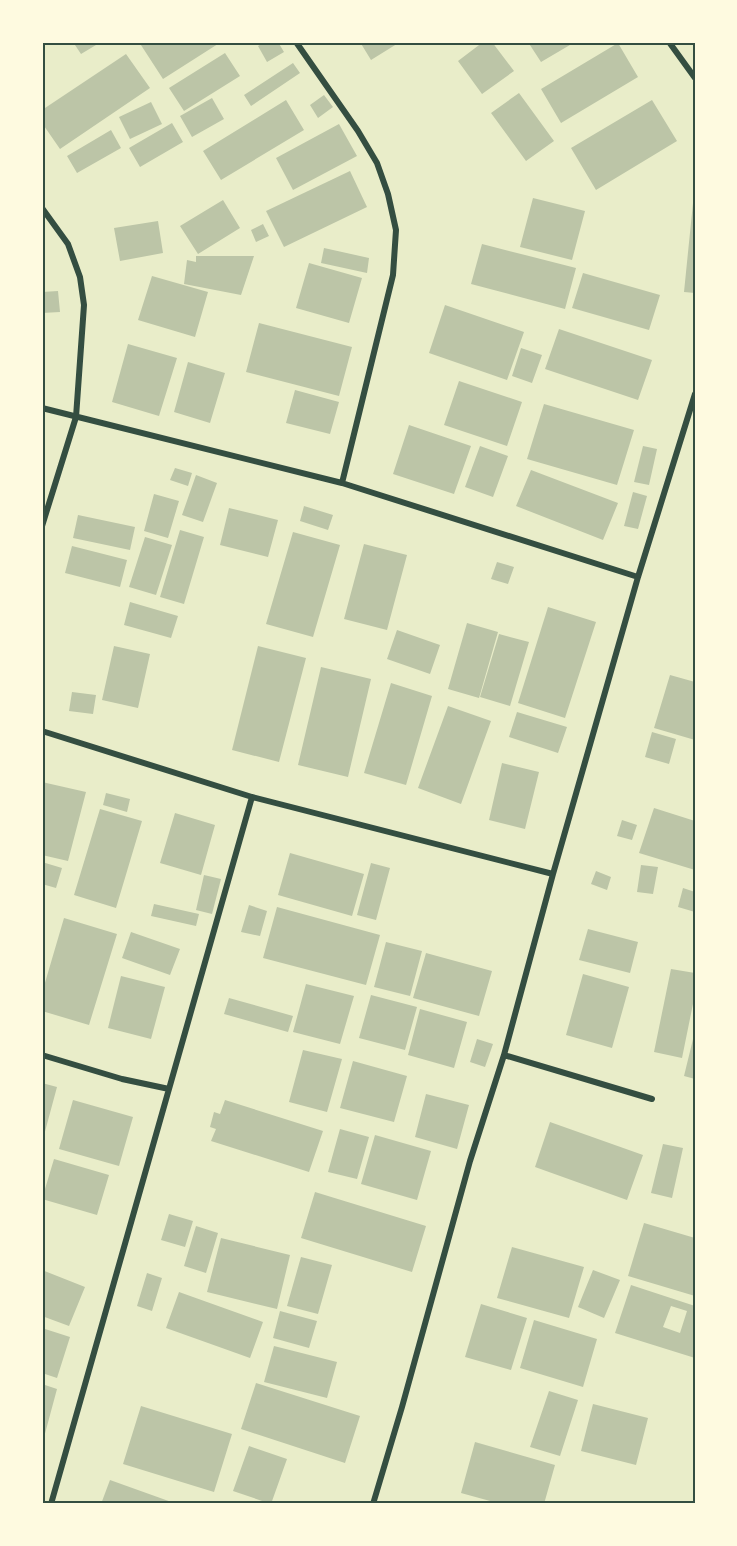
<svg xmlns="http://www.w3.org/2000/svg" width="737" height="1546" font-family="'Noto Serif',serif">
<rect width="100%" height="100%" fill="#e9edc9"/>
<path fill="#bcc5a7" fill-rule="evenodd" d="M73,42H101L81,54Z
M139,42H221L163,79Z
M265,42H278L284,52L267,62L258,46Z
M360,42H400L371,60Z
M483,42H492L514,71L482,94L458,61Z
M528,42H575L541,62Z
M618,43L638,77L561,123L541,89Z
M225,53L240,76L184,111L169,88Z
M126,54L150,88L60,149L42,123V110Z
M293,63L300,73L251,106L244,95Z
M519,93L554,141L526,161L491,113Z
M324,95L333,107L318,118L310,105Z
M212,98L224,119L192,137L180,116Z
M286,100L304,130L221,180L203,151Z
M652,100L677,141L596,190L571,148Z
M151,102L162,124L130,139L119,117Z
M172,123L183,142L140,167L129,148Z
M339,124L357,156L293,190L276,158Z
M111,130L121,148L77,173L67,156Z
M350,171L367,207L284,247L266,211Z
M533,198L585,211L572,260L520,247Z
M223,200L240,228L198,254L180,226Z
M693,203L695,204V293L684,292Z
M158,221L163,253L120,261L114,228Z
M263,224L269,236L256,242L251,230Z
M482,244L576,268L565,309L471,284Z
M324,248L369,258L367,273L321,263Z
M196,256H254L241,295L184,284L187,260L196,262Z
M309,263L362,278L349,323L296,308Z
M583,273L660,295L649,330L572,308Z
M152,276L208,292L195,337L138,320Z
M58,291L60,312L42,313V292Z
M445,305L524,332L507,380L429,353Z
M259,323L352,347L339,396L246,372Z
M559,329L652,360L638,400L545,369Z
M128,344L177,358L159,416L112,402Z
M521,348L542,355L532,383L512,376Z
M188,362L225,373L210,423L174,412Z
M459,381L522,402L507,446L444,425Z
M295,390L339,402L330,434L286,423Z
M544,404L634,430L617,485L527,459Z
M409,425L471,446L454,494L393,474Z
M480,446L508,456L493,497L465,487Z
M643,446L657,449L649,485L634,482Z
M175,468L192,473L188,486L170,480Z
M531,470L618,503L603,540L516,506Z
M196,475L217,483L203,522L182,515Z
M633,492L647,496L638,529L624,526Z
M154,494L179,501L168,538L144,531Z
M304,506L333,515L328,530L300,521Z
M229,508L278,520L268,557L220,545Z
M78,515L135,527L130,550L73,538Z
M180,530L204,537L184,604L160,597Z
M293,532L340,545L313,637L266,624Z
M145,537L172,545L156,595L129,587Z
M364,544L407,555L387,630L344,619Z
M72,546L127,560L120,587L65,573Z
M497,562L514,567L508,584L491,579Z
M130,602L178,616L171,638L124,625Z
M548,607L596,622L565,718L518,703Z
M467,623L498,632L479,698L448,689Z
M397,630L440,645L430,674L387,659Z
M499,634L529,642L510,706L480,697Z
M114,646L150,654L138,708L102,700Z
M258,646L306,658L279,762L232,750Z
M321,667L371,679L348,777L298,765Z
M670,675L695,682V740L654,728Z
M391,683L432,696L406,785L364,773Z
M72,692L96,695L93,714L69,711Z
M448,706L491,721L461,804L418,788Z
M517,712L567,727L558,753L509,737Z
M652,732L676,739L669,764L645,757Z
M502,763L539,772L525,829L489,820Z
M42,782L86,792L68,861L42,855Z
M106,793L130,799L127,812L103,805Z
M654,808L695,821V870L639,853Z
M100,809L142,821L116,908L74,895Z
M175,813L215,825L201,875L160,863Z
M622,820L637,825L632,840L617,836Z
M290,853L364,874L352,916L278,895Z
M42,862L62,868L56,888L42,884Z
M371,863L390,868L376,920L357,915Z
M641,865L658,867L653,894L637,892Z
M596,871L611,877L607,890L591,884Z
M204,875L221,879L212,914L196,910Z
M683,888L695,892V912L678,907Z
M154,904L199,914L196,926L151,916Z
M249,905L267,911L260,936L241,932Z
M277,907L380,935L366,985L263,958Z
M64,918L117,934L89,1025L42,1011V993Z
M588,929L638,942L630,973L579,960Z
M131,932L180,949L170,975L122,958Z
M386,942L422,951L410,996L374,987Z
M426,953L492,971L479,1016L413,998Z
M671,969L695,973V994L682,1058L654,1052Z
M583,974L629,987L612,1048L566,1035Z
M121,976L165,987L151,1039L108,1028Z
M306,984L354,996L340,1044L293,1032Z
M371,995L417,1007L405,1050L359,1038Z
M229,998L293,1016L288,1032L224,1014Z
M420,1009L467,1022L454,1068L408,1055Z
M694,1035H695V1079L684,1076Z
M477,1039L493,1044L485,1067L470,1062Z
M303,1050L342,1059L327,1112L289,1102Z
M353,1061L407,1076L394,1122L340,1108Z
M42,1083L57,1087L43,1139H42Z
M426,1094L469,1105L457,1149L415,1137Z
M73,1100L133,1117L119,1166L59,1149Z
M225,1100L323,1131L309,1172L211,1141L216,1129L210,1127L214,1112L220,1114Z
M550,1122L643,1155L627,1200L535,1167Z
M340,1129L369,1137L357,1179L328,1172Z
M375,1135L431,1151L417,1200L361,1184Z
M663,1144L683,1148L672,1198L651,1193Z
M54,1159L109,1175L97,1215L42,1199Z
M315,1192L426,1226L412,1272L301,1238Z
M169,1214L193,1221L185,1247L161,1240Z
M644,1223L695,1238V1296L628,1276Z
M196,1226L218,1233L206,1273L184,1266Z
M221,1238L290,1255L277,1309L207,1292Z
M512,1247L584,1267L569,1318L497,1298Z
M301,1257L332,1265L318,1314L287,1306Z
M42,1270L85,1287L69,1326L42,1316Z
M593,1270L620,1280L604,1318L578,1307Z
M147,1273L162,1278L152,1311L137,1306Z
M631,1285L695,1306V1358L615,1333ZM671,1306L687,1311L680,1333L663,1327Z
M179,1292L263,1322L250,1358L166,1328Z
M481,1304L527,1318L511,1370L465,1357Z
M280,1311L317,1321L309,1348L273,1338Z
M534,1320L597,1339L583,1387L520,1368Z
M42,1328L70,1337L57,1378L42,1373Z
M274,1346L337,1362L327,1398L264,1382Z
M256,1383L360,1416L345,1463L241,1429Z
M42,1384L57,1389L43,1441H42Z
M549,1391L578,1400L560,1456L530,1447Z
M593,1404L648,1418L636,1465L581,1451Z
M141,1406L232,1434L214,1492L123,1464Z
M475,1442L555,1465L544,1504H501L461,1493Z
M249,1446L287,1459L271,1504L233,1491Z
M110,1480L177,1504H101Z"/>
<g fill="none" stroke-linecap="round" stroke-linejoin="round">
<path stroke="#344e41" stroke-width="6" d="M296,42L358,131L377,163L388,194L396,230L393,275L342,483
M669,42L695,78
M42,208L68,244L80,277L84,305L76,417L42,526
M42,408L342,483L638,577
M42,731L252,797L553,874
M42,1055L122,1079L169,1089
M504,1055L652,1099
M51,1504L252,797
M373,1504L402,1407L470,1161L504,1055L553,874L638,577L695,394"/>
</g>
<rect width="737" height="1546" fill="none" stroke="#fefae0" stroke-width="87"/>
<rect x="44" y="44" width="650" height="1458" fill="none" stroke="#344e41" stroke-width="2"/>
</svg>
